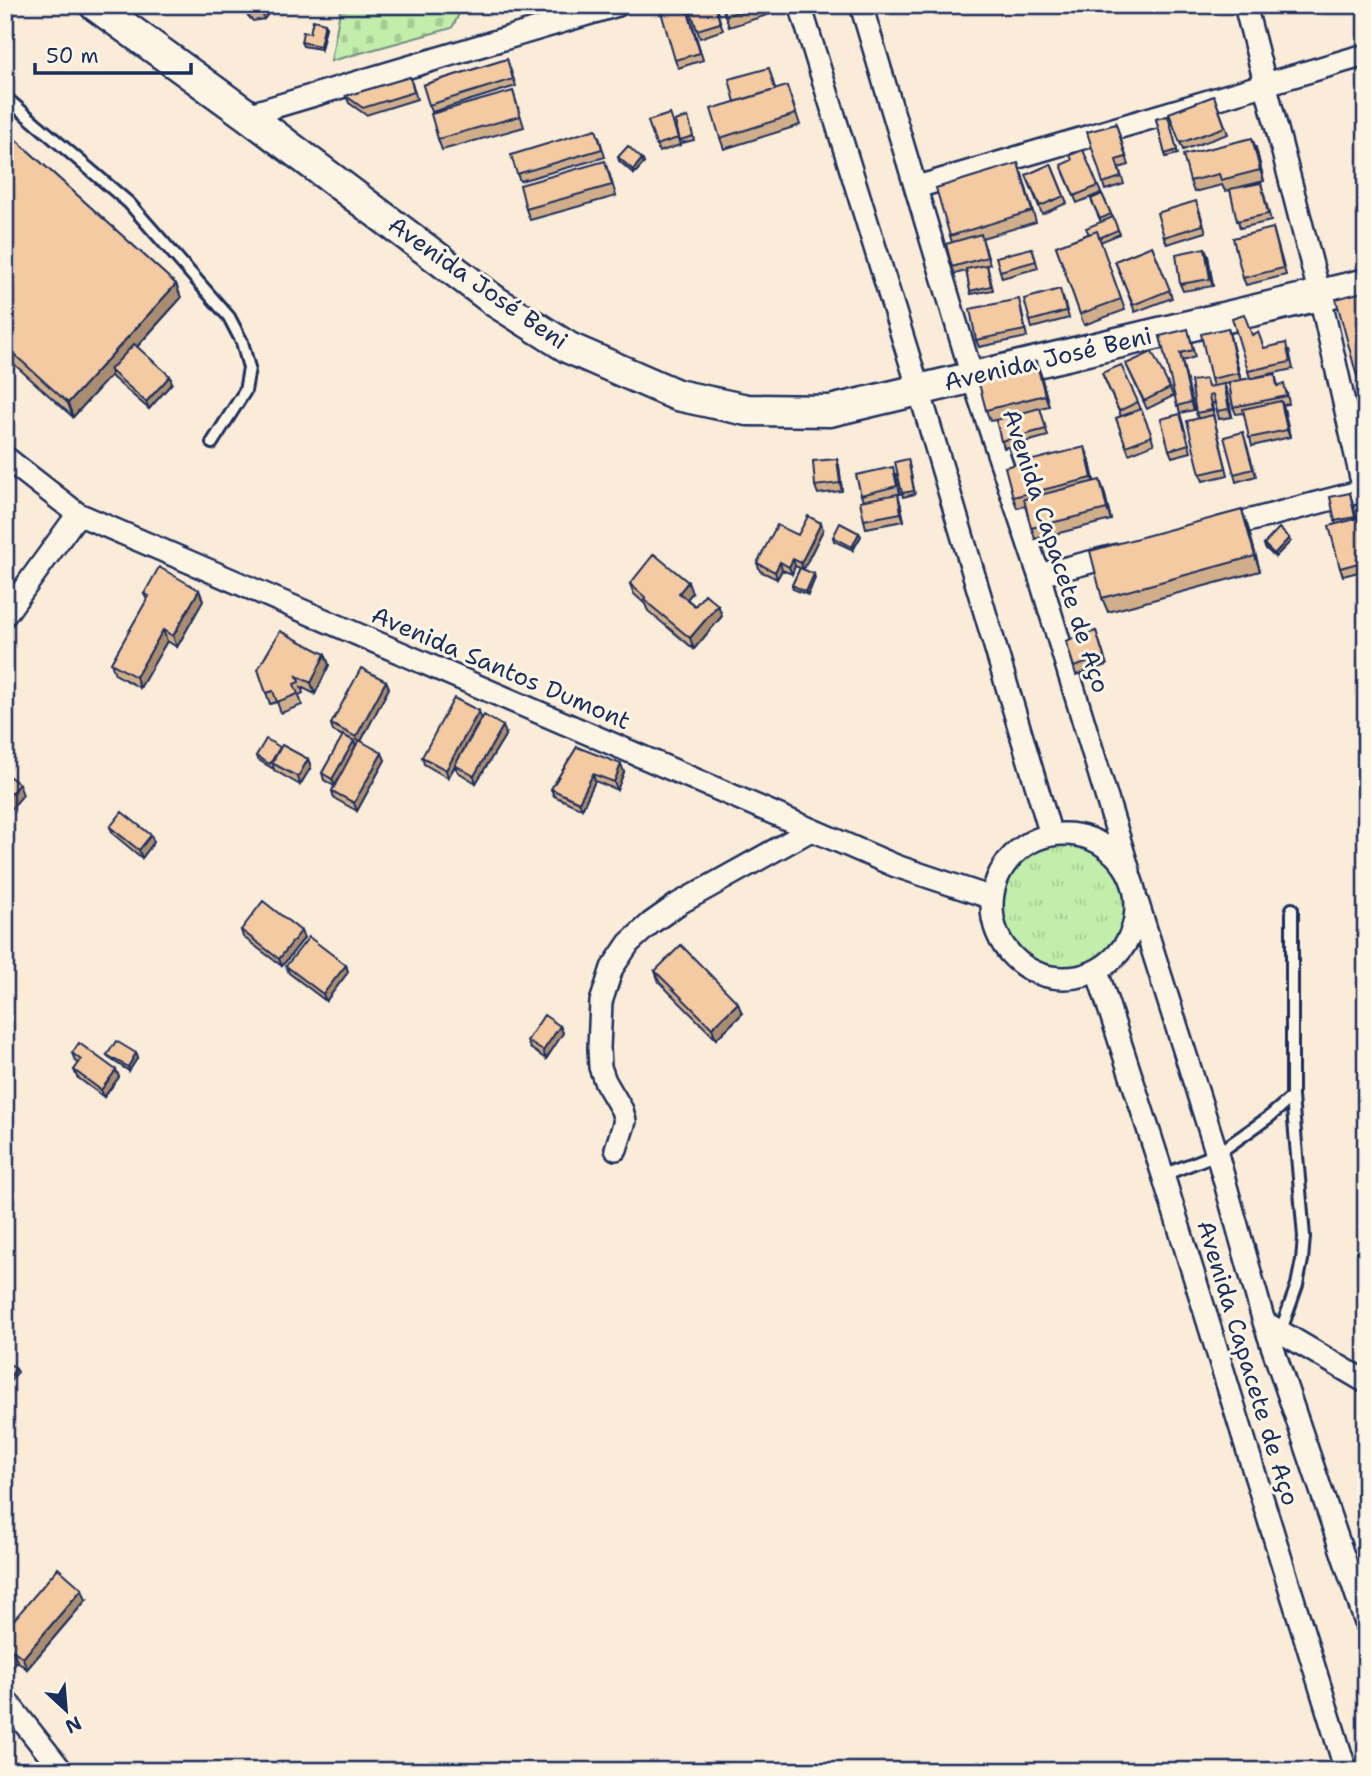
<svg xmlns="http://www.w3.org/2000/svg" width="1371" height="1776" font-family="'Shantell Sans',sans-serif">
<defs>
<pattern id="grass-tufts" width="24" height="20" patternUnits="userSpaceOnUse" patternTransform="scale(1.75)"><rect width="24" height="20" fill="#c2edaa"/><path d="M3 7l-1-3M5 7V3M7 7l1-3M15 17l-1-3M17 17v-4M19 17l1-3" fill="none" stroke="#a6cc95"/></pattern>
<pattern id="cemetery-stones" width="16" height="16" patternUnits="userSpaceOnUse" patternTransform="scale(1.75)"><rect width="16" height="16" fill="#c2edaa"/><path d="M2 7V4a2 2 0 0 1 4 0v3zM10 15v-3a2 2 0 0 1 4 0v3z" fill="#a6cc95"/></pattern>
</defs>
<rect width="100%" height="100%" fill="#faecd8"/>
<filter id="ink" filterUnits="userSpaceOnUse"><feTurbulence type="fractalNoise" baseFrequency=".0143" numOctaves="2"/><feDisplacementMap in="SourceGraphic" scale="14" xChannelSelector="R" yChannelSelector="G"/><feConvolveMatrix kernelMatrix="1 2 1 2 8 2 1 2 1" color-interpolation-filters="sRGB"/></filter>
<g filter="url(#ink)">
<path fill="url(#grass-tufts)" stroke="#6e8e84" stroke-width="2" d="M1000 906a64 64 0 1 1 128 0a64 64 0 1 1-128 0Z"/>
<path fill="url(#cemetery-stones)" stroke="#6e8e84" stroke-width="2" d="M341,5H459L458,16L452,28L331,61Z"/>
<g fill="none" stroke-linecap="round" stroke-linejoin="round">
<g stroke="#1b2f5e" stroke-width="16">
<path id="lane" d="M5,97L129,203L229,317L242,342L249,368L245,391L212,443
M1163,1175L1217,1154L1269,1117L1292,1097
M1280,1333L1297,1285L1302,1260L1304,1237L1292,1097V909"/>
</g>
<g stroke="#1b2f5e" stroke-width="26">
<path id="street" d="M800,5L919,390L1051,835
M861,5L972,376L1039,575L1129,871
M1245,5L1320,296L1364,491
M247,115L618,5
M917,187L1358,57
M5,457L78,514L896,866L992,898
M1221,528L1359,492
M1039,575L1118,555
M5,615L78,514
M992 906a72 72 0 1 1 144 0a72 72 0 1 1-144 0Z
M1137,901L1217,1154L1264,1322L1366,1623
M1097,971L1163,1175L1346,1771
M616,1149L625,1121L622,1110L605,1081L600,1067L599,1048L601,1002L612,968L629,943L651,923L678,904L811,830
M1264,1322L1366,1382
M5,1699L62,1771"/>
</g>
<g stroke="#1b2f5e" stroke-width="35">
<path id="secondary" d="M95,5L247,115L496,302L569,348L677,395L747,410L830,411L1366,284"/>
</g>
<use href="#lane" stroke="#fcf5e5" stroke-width="10"/>
<use href="#street" stroke="#fcf5e5" stroke-width="21"/>
<use href="#secondary" stroke="#fcf5e5" stroke-width="30"/>
</g>
<path fill="#d1ae8b" stroke="#1b2f5e" stroke-width="2" d="M242,5H275L264,19L253,21L245,13Z
M687,5L703,60L678,68L675,60Z
M689,5H715L723,30L700,38Z
M722,5H782L783,10L729,27Z
M326,27L321,49L303,46L301,42L310,33Z
M507,59L516,86L432,112L423,85Z
M771,75L775,89L791,97L800,125L724,149L720,138L735,102Z
M410,77L417,99L366,115L349,103L346,96Z
M513,91L524,127L442,150L438,139Z
M1214,96L1228,134L1183,150L1169,113Z
M670,114L680,145L659,152L648,121Z
M1168,116L1178,154L1166,157L1156,119Z
M688,117L694,140L682,143L675,121Z
M1116,124L1129,165L1119,168L1124,184L1105,190L1103,183Z
M5,130L176,284L181,298L137,347L172,383L149,409L112,377L111,375L73,417L5,356Z
M599,137L605,157L520,181L517,174Z
M1256,148L1264,181L1240,187L1261,183L1271,221L1240,228L1230,190L1225,191L1222,185L1194,192L1190,181Z
M618,157L642,159L644,163L634,174L619,161Z
M1072,160L1098,186L1101,193L1077,203L1064,173Z
M1051,164L1067,203L1042,214L1026,175Z
M609,172L616,196L530,220L526,209Z
M1022,174L1036,222L982,238L990,264L987,265L993,290L971,294L966,271L955,274L952,267V242L950,236Z
M1102,194L1120,234L1100,242L1125,310L1084,325L1056,246L1088,234L1101,222L1091,199Z
M1199,209L1206,232L1167,244L1164,237Z
M1273,228L1286,275L1246,285L1243,278Z
M1152,246L1172,298L1135,312L1115,261Z
M1032,248L1038,268L1002,278L1000,271Z
M1208,256L1213,286L1183,291L1180,284Z
M1366,291V386L1361,387L1356,373Z
M1063,297L1069,318L1032,328L1030,321Z
M1021,307L1027,337L979,347L976,340Z
M1252,335L1264,348L1289,350L1293,369L1256,377L1275,374L1278,386L1287,392L1289,404L1283,405L1290,437L1252,446L1244,413L1236,414L1233,407L1229,383L1222,385L1224,384L1227,391L1232,417L1219,419L1215,403H1212L1214,418L1228,475L1203,481L1200,474L1198,418L1196,413L1209,387L1213,386L1211,379L1230,336L1241,380L1250,378L1248,371Z
M1160,336L1190,337L1195,357L1182,361L1194,410L1180,413Z
M1126,364L1170,388L1173,396L1147,409Z
M1040,372L1049,406L1040,408L1048,436L1004,448L996,420L990,421L986,410Z
M1102,373L1138,402L1154,444L1129,454L1116,418L1121,416Z
M1180,414L1191,452L1172,457L1169,450Z
M1243,432L1256,476L1236,482L1234,474Z
M1089,458L1094,482L1104,491L1111,520L1035,539L1025,506L1017,508L1013,497Z
M908,459L915,494L903,497L902,493Z
M839,466L842,491L818,494L815,486Z
M896,474L900,494H897L900,502L904,521L866,528L864,520L863,501L861,495Z
M1350,493L1357,519L1362,526L1366,540V570L1343,576L1340,568L1335,521Z
M1247,524L1260,571L1108,612L1102,598Z
M823,530L803,570L815,578L808,595L793,589L792,585L800,568L795,566L792,574L782,570L777,579L760,571L757,563L798,535Z
M859,533L861,536L853,550L834,541L833,537Z
M1290,542L1275,557L1265,548L1264,544Z
M630,584L692,593L687,599L695,606L718,605L722,616L694,649L648,611L645,604L634,594Z
M199,590L203,601L177,647L167,641L140,688L115,674L111,663L147,600L144,594Z
M1096,631L1107,665L1076,675L1066,641Z
M325,654L329,665L315,694L301,687L303,693L299,695L302,705L281,713L277,702L270,704L258,669Z
M386,681L389,688L361,741L385,760L357,811L334,798L332,791L334,786L324,780L322,773L343,736L333,731L331,724Z
M481,718L461,755L506,734L476,783L458,772L455,766L448,778L424,764L422,757Z
M280,747L308,759L311,767L300,785L274,770L273,766L272,768L257,759L256,756Z
M577,747L624,772L617,790L595,781L582,809L554,796L551,789Z
M110,827L154,842L142,858L113,834Z
M241,930L301,931L304,938L282,966L243,937Z
M346,965L348,972L326,1001L289,973L286,966Z
M655,971L742,1014L716,1039L659,982Z
M560,1026L563,1033L546,1059L530,1048L527,1041Z
M72,1053L116,1070L119,1077L104,1097L77,1077L74,1070L79,1064L75,1061Z
M136,1053L138,1057L129,1071L109,1058L107,1055Z
M86,1600L27,1669L17,1661L9,1670L5,1667V1630Z"/>
<path fill="#aa8d71" stroke="#1b2f5e" stroke-width="2" d="M267,5H275L264,19L262,12Z
M325,23L326,27L321,49L320,46Z
M1252,138L1256,148L1264,181L1260,170Z
M642,159L644,163L634,174L633,170Z
M1205,248L1208,256L1213,286L1210,279Z
M176,284L181,298L113,373L110,370L111,375L73,417L68,403Z
M1228,328L1241,380L1238,373Z
M1180,353L1182,361L1194,410L1191,402Z
M1036,361L1040,372L1049,406L1045,395Z
M11,365L12,368L5,376V371Z
M170,376L172,383L149,409L146,402Z
M1224,384L1227,391L1232,417L1229,409Z
M1281,401L1284,408L1290,437L1287,430Z
M1085,447L1089,458L1096,489L1092,478Z
M837,459L839,466L842,491L840,483Z
M1100,480L1104,491L1111,520L1107,509Z
M898,494L900,502L904,521L901,513Z
M1242,510L1247,524L1260,571L1255,556Z
M821,523L823,530L803,570L801,563Z
M859,533L861,536L853,550L852,547Z
M1289,538L1290,542L1275,557L1274,554Z
M793,559L795,566L792,574L789,567Z
M780,562L782,570L777,579L775,572Z
M814,574L815,578L808,595L806,592Z
M688,582L692,593L683,604L679,593Z
M199,590L203,601L177,647L173,636Z
M718,605L722,616L694,649L690,638Z
M163,630L167,641L140,688L136,677Z
M325,654L329,665L315,694L311,683Z
M386,681L389,688L359,745L356,737Z
M479,711L481,718L448,778L446,770Z
M503,726L506,734L476,783L474,776Z
M354,741L356,748L335,786L332,779Z
M382,753L385,760L357,811L354,803Z
M308,759L311,767L300,785L298,777Z
M621,764L624,772L617,790L614,782Z
M593,774L595,781L582,809L579,802Z
M19,784L23,795L5,816V800Z
M151,835L154,842L142,858L139,850Z
M301,931L304,938L282,966L279,959Z
M346,965L348,972L326,1001L323,994Z
M738,1003L742,1014L716,1039L712,1028Z
M560,1026L563,1033L546,1059L543,1051Z
M136,1053L138,1057L129,1071L128,1067Z
M116,1070L119,1077L104,1097L101,1090Z
M16,1369L18,1372L5,1387V1382Z
M82,1589L86,1600L27,1669L23,1658Z
M13,1650L17,1661L9,1670L5,1659Z"/>
<path fill="#f3caa2" stroke="#1b2f5e" stroke-width="2" d="M242,5H267L262,12L250,14Z
M659,5H686L700,53L675,60Z
M689,5H715L720,23L697,30Z
M722,5H760L725,16Z
M313,20L325,23L320,46L301,42L303,32L310,33Z
M507,59L513,79L429,105L423,85Z
M769,68L775,90L735,102L729,79Z
M410,77L414,92L363,108L346,96Z
M787,86L796,114L720,138L711,109Z
M513,91L520,116L438,139L431,114Z
M1214,96L1225,127L1180,143L1169,113Z
M670,114L678,138L656,145L648,121Z
M1168,116L1177,150L1165,154L1156,119Z
M688,117L693,136L680,140L675,121Z
M1116,124L1126,157L1116,160L1121,177L1103,183L1087,132Z
M596,129L602,149L517,174L511,155Z
M5,130L176,284L68,403L5,346Z
M1252,138L1260,170L1221,180L1219,174L1190,181L1183,155Z
M628,146L642,159L633,170L618,157Z
M1083,150L1098,186L1074,196L1061,165L1072,160L1070,155Z
M605,161L612,185L526,209L520,185Z
M1018,163L1032,211L950,236L936,188Z
M1051,164L1064,196L1040,206L1026,175Z
M1261,183L1268,214L1237,221L1230,189Z
M1102,194L1111,214L1100,219L1091,199Z
M1196,201L1203,225L1164,237L1157,213Z
M1113,217L1118,230L1099,238L1097,231L1089,234L1086,228Z
M1273,228L1283,268L1243,278L1233,238Z
M1097,231L1121,299L1080,314L1056,246Z
M981,234L987,257L952,267L946,244Z
M1152,246L1170,290L1133,305L1115,261Z
M1032,248L1036,261L1000,271L996,257Z
M1205,248L1210,279L1180,284L1176,254Z
M987,265L991,286L970,291L966,269Z
M1060,289L1066,311L1030,321L1024,299Z
M1366,291V382L1363,371L1356,373L1336,299Z
M1019,299L1025,330L976,340L970,309Z
M1244,314L1252,335L1258,332L1264,348L1286,343L1290,362L1248,371L1232,318Z
M1228,328L1238,373L1211,379L1201,334Z
M1188,329L1193,350L1180,353L1191,402L1177,406L1160,336Z
M134,344L170,376L146,402L110,370Z
M1152,352L1170,388L1144,401L1126,364Z
M5,359L11,365L5,371Z
M1036,361L1045,395L986,410L977,376Z
M1121,365L1138,402L1119,411L1102,373Z
M1275,374L1277,386L1284,384L1287,396L1233,407L1229,382Z
M1206,379L1208,387L1224,384L1229,409L1217,411L1213,395L1209,396L1212,410L1196,413L1191,381Z
M1281,401L1287,430L1249,438L1243,409Z
M1040,408L1046,429L1001,441L996,420Z
M1141,409L1152,436L1126,446L1116,418Z
M1180,414L1189,444L1169,450L1161,419Z
M1213,415L1226,468L1200,474L1187,421Z
M1243,432L1253,469L1234,474L1224,437Z
M1085,447L1092,478L1013,497L1005,467Z
M837,459L840,483L815,486L813,461Z
M908,459L914,491L902,493L895,462Z
M893,467L897,486L861,495L856,475Z
M1100,480L1107,509L1031,528L1024,499Z
M1350,493L1355,517L1335,521L1330,497Z
M898,494L901,513L864,520L860,501Z
M1242,510L1255,556L1102,598L1090,551Z
M808,516L821,523L801,563L793,559L789,567L780,562L775,572L757,563L777,525L798,535Z
M1359,518L1366,543V561L1340,568L1329,526Z
M840,523L859,533L852,547L833,537Z
M1279,528L1289,538L1274,554L1264,544Z
M654,554L688,582L679,593L695,606L705,594L718,605L690,638L644,600L646,598L630,584Z
M159,567L199,590L173,636L163,630L136,677L111,663L149,596L144,594Z
M800,568L814,574L806,592L792,585Z
M280,631L325,654L311,683L297,676L299,682L294,684L298,694L277,702L273,691L266,693L258,669Z
M1096,631L1104,657L1074,667L1066,641Z
M361,668L386,681L356,737L331,724Z
M454,698L479,711L446,770L422,757Z
M484,715L503,726L474,776L455,765Z
M343,735L354,741L332,779L322,773Z
M266,739L280,747L270,764L256,756Z
M359,740L382,753L354,803L332,791Z
M282,745L308,759L298,777L272,763Z
M577,747L621,764L614,782L593,774L579,802L551,789Z
M5,773L19,784L5,800Z
M122,812L151,835L139,850L110,827Z
M263,901L301,931L279,959L241,930Z
M309,937L346,965L323,994L286,966Z
M681,945L738,1003L712,1028L655,971Z
M544,1015L560,1026L543,1051L527,1041Z
M116,1041L136,1053L128,1067L107,1055Z
M79,1043L116,1070L101,1090L74,1070L81,1060L72,1053Z
M5,1360L16,1369L5,1382Z
M58,1568L82,1589L23,1658L13,1650L5,1659V1630Z"/>
</g>
<g text-anchor="middle" dominant-baseline="central" stroke-width="6" stroke-linejoin="round" paint-order="stroke">
<g font-size="24" fill="#1b2f5e" stroke="#fcf5e5">
<text transform="translate(478 283) rotate(35)">Avenida José Beni</text>
<text transform="translate(1048 359) rotate(-13)">Avenida José Beni</text>
<text transform="translate(1056 551) rotate(72)">Avenida Capacete de Aço</text>
<text transform="translate(501 668) rotate(23)">Avenida Santos Dumont</text>
<text transform="translate(1248 1363) rotate(73)">Avenida Capacete de Aço</text>
</g>
</g>
<rect width="1371" height="1776" fill="none" stroke="#fcf5e5" stroke-width="28"/>
<rect x="14" y="14" width="1343" height="1748" fill="none" stroke="#1b2f5e" stroke-width="2.5" filter="url(#ink)"/>
<g transform="translate(66 1710) rotate(154)" stroke="#fcf5e5" stroke-width="5" paint-order="stroke">
<path d="M0-5L12 26L0 18L-12 26Z" fill="#1b2f5e"/>
<text y="-10" font-size="19" font-weight="bold" text-anchor="middle" fill="#1b2f5e">N</text>
</g>
<path d="M35 63v10h156v-10" fill="none" stroke="#1b2f5e" stroke-width="3.5"/>
<text x="46" y="63" font-size="21" fill="#1b2f5e" stroke="#fcf5e5" stroke-width="5" paint-order="stroke">50 m</text>
</svg>
